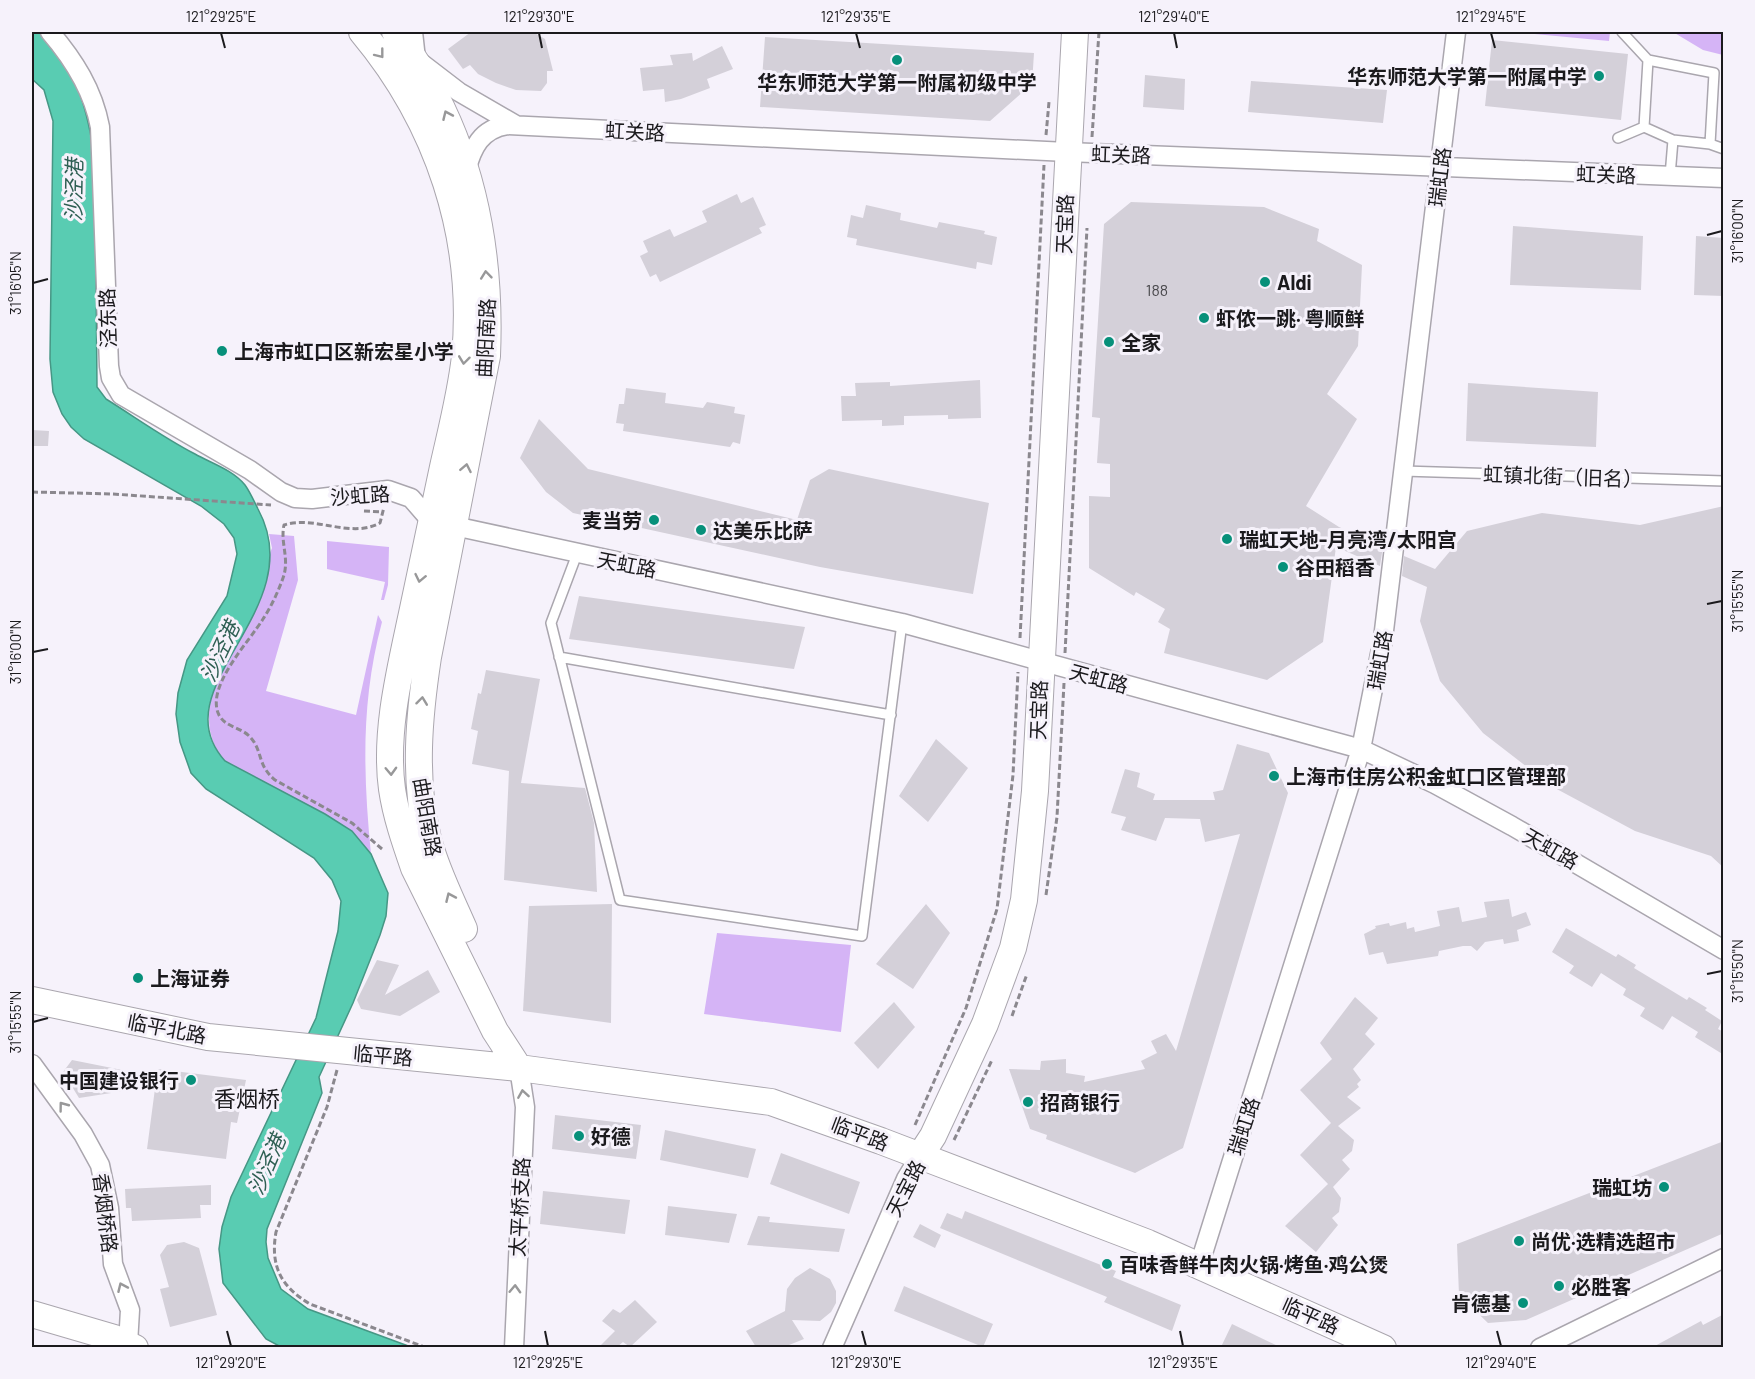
<svg xmlns="http://www.w3.org/2000/svg" width="1755" height="1379" font-family="Barlow,'Noto Sans SC',sans-serif">
<rect width="100%" height="100%" fill="#f6f2fb"/>
<path fill="#d5b4f6" d="M1512,32H1610L1609,41Z
M1673,32H1723V55L1703,50Z
M269,534L294,536L298,580L266,691L356,715L378,615L382,622C361,701 363,773 371,854L352,831L225,761C201,734 207,697 223,668L272,548Z
M327,541L389,547L388,585L384,600H381L385,582L327,569Z
M717,933L851,945L841,1032L704,1014Z"/>
<path fill="#59ccb2" stroke="#469785" stroke-width="1.5" d="M32,32H40C77,64 89,116 95,162L97,387L106,399C135,417 164,438 195,454C211,463 233,470 245,485C250,492 254,501 258,509C313,610 158,687 225,761L325,814L352,831L371,854L388,893L386,916L380,935L353,1003L319,1077L322,1093L267,1229L266,1242L268,1258L281,1289L308,1309L411,1347H281L266,1339L223,1283L219,1249L222,1227L231,1197L316,1018L338,931L341,901L332,880L314,858L206,789L191,773L180,742L176,714L178,693L187,660L227,596L237,554L234,538L224,524L201,506L84,439L71,427L62,414L53,392L50,359L53,121L44,90L32,79Z"/>
<path fill="#d4d0d9" d="M471,32H533L545,39L553,71H547V83L541,91L516,90L496,83L478,74L470,65L463,69L448,49Z
M765,37L1034,53L1032,84L990,121L760,107Z
M1492,40L1628,54L1621,120L1485,106Z
M722,46L733,69L707,79L710,88L681,99L665,102L664,89L643,91L640,68L673,65L670,55L692,53L693,61Z
M1145,75L1185,79L1184,110L1143,107Z
M1251,81L1387,90L1383,123L1248,112Z
M737,194L741,203L753,197L766,225L759,228L762,233L660,282L656,274L650,277L640,256L648,252L643,241L670,229L674,237L707,222L702,211Z
M1131,202L1264,207L1319,229L1317,241L1362,265L1358,346L1327,394L1357,419L1306,506L1339,527L1383,546L1380,566L1336,547L1323,642L1267,680L1164,653L1170,629L1158,622L1165,609L1136,592L1134,596L1089,568V496L1110,497V464L1097,463L1100,418L1092,417L1104,224Z
M866,205L901,213L900,220L937,228L939,222L985,231L984,234L997,237L992,265L977,262L976,269L856,245L857,239L847,237L851,215L863,218Z
M1513,226L1643,236L1641,290L1510,285Z
M1696,236L1724,238V296L1694,295Z
M980,380L981,418L948,419V415L904,416V425L882,426V420L842,421L841,396H856L855,383L890,382V386Z
M1468,383L1598,392L1596,447L1466,441Z
M626,388L666,393L665,403L703,408L707,402L735,407L734,413L745,415L740,444L733,442L730,447L623,431L624,424L616,423L619,404H624Z
M539,419L588,469L797,520L810,480L829,469L989,503L973,594L820,567L573,513L546,492L520,458Z
M32,430L49,431L48,446H32Z
M1724,506V868L1711,856L1635,831L1553,787L1483,733L1440,681L1420,621L1427,587L1402,576L1404,556L1435,569L1467,531L1542,513L1640,525Z
M579,596L805,627L794,669L569,639Z
M486,670L540,679L521,783L585,788L594,823L597,892L504,880L509,771L472,764L478,731L471,729L478,693L481,694Z
M936,739L968,768L928,822L899,796Z
M1237,744L1269,753L1288,793L1183,1148L1135,1173L1046,1139L1047,1135L1030,1129L1009,1069L1040,1070L1041,1061L1066,1059V1073L1085,1076L1084,1082L1145,1069L1141,1061L1157,1053L1151,1041L1166,1034L1176,1051L1240,834L1205,842L1200,819L1165,818L1156,841L1121,830L1126,817L1111,813L1125,769L1140,773L1137,787L1155,794L1153,800H1215L1213,792L1223,790Z
M1509,899L1512,917L1526,912L1531,925L1517,930L1519,941L1504,944L1503,939L1485,942L1477,951L1471,946H1463L1439,951L1438,956L1387,964L1383,952L1369,955L1364,934L1376,928L1375,926L1389,923L1390,926L1406,922L1407,929L1414,927L1415,932L1440,926L1437,911L1459,907L1462,922L1487,917L1484,902Z
M612,904L611,1023L523,1011L529,906Z
M926,904L950,933L913,989L876,964Z
M1566,928L1616,957L1618,954L1636,965L1634,968L1687,1000L1689,997L1707,1008L1705,1010L1722,1021L1718,1029L1724,1032V1055L1695,1037L1698,1032L1672,1016L1663,1030L1640,1016L1645,1008L1623,995L1626,989L1601,973L1592,987L1569,973L1574,966L1552,952Z
M377,960L399,965L385,995L428,970L440,992L400,1016L361,1009L357,1000Z
M1355,997L1378,1018L1365,1034L1375,1044L1353,1069L1361,1080L1357,1084L1359,1087L1347,1097L1361,1108L1338,1126L1354,1140L1352,1151L1342,1160L1350,1169L1333,1187L1341,1198L1339,1212L1332,1218L1338,1225L1316,1252L1285,1226L1328,1184L1300,1155L1331,1123L1300,1090L1332,1059L1320,1043Z
M894,1002L915,1027L878,1069L854,1043Z
M72,1060L157,1077L158,1069L246,1080L237,1123L231,1122L226,1159L147,1149L156,1081L125,1088L124,1091L79,1098L63,1072Z
M555,1115L641,1125L636,1159L552,1149Z
M665,1130L756,1149L748,1178L660,1160Z
M1724,1141V1233L1526,1320L1488,1323L1459,1295L1457,1244Z
M781,1153L860,1182L849,1214L770,1184Z
M211,1185V1205H200L201,1218L132,1221L131,1208H126L125,1189Z
M543,1191L630,1200L625,1234L540,1224Z
M668,1206L737,1214L729,1243L665,1235Z
M965,1211L1116,1271L1113,1277L1181,1305L1172,1331L1104,1302L1107,1297L940,1228L947,1213L962,1219Z
M758,1216L770,1217L769,1222L845,1229L839,1252L747,1245Z
M920,1224L941,1235L935,1248L913,1237Z
M184,1242L199,1248L217,1315L170,1327L160,1289L169,1287L160,1255L167,1245Z
M810,1268L830,1279L836,1291V1303L831,1312L820,1321L792,1320L804,1339L784,1347H756L746,1331L785,1311L787,1289L795,1278Z
M904,1286L993,1324L983,1347L894,1311Z
M635,1300L657,1322L630,1347L623,1342L617,1347H599L615,1331L602,1321L613,1309L620,1313Z
M1724,1314V1347H1653L1701,1321L1703,1325Z
M1232,1324L1280,1347H1221Z"/>
<g fill="none" stroke-linecap="round" stroke-linejoin="round">
<g stroke="#aaa6ae" stroke-width="12">
<path id="lane" d="M1622,32L1648,60
M1618,138L1644,127
M1710,144L1724,149
M1670,176L1673,140L1710,144L1714,73L1648,60L1644,127L1673,140
M1403,471L1724,481
M577,554L551,623L620,900L862,936L902,623
M559,657L891,715"/>
</g>
<g stroke="#aaa6ae" stroke-width="21">
<path id="street" d="M50,32C74,60 93,90 100,127L109,366L111,378L121,395L250,470L281,492L295,498L312,499L388,490L411,498L431,521L902,623L1361,749L1435,784L1512,826L1724,950
M413,32L416,59L459,92L516,125
M466,171C472,148 481,129 507,125L1067,152L1724,178
M32,1064L83,1134L100,1165L109,1208L113,1264L130,1310L128,1344
M1199,1266L1361,749L1383,639L1456,32
M514,1348L525,1107L519,1068
M832,1348L906,1179L920,1156
M1540,1348L1724,1258"/>
</g>
<g stroke="#aaa6ae" stroke-width="28">
<path id="secondary" d="M362,32C438,123 476,236 465,356C461,393 451,431 443,467C433,515 423,562 413,609C401,666 384,731 392,789C396,816 405,842 414,868L495,1031L519,1068
M395,32C467,126 492,238 487,356L428,657C419,716 413,779 428,839C436,870 451,899 464,929
M32,1000L208,1037L519,1068L771,1102L881,1141L1148,1243L1383,1348
M920,1156L933,1136L985,1024L1013,948L1024,900L1035,791L1075,32
M32,1314L114,1338L135,1348"/>
</g>
<path stroke="#8b888e" stroke-width="3" stroke-dasharray="6 3" stroke-linecap="butt" d="M1046,135L1049,102
M1092,137L1099,32
M32,492L113,494L271,505
M364,511L383,512
M1020,638L1044,165
M1065,653L1087,228
M382,849L352,823L275,780C257,765 263,752 251,738C242,727 226,728 219,715C205,687 249,642 263,619C271,607 278,592 283,578C290,559 280,543 284,525C315,515 350,539 380,523L384,507
M1046,895L1057,817L1064,683
M1012,1016L1027,974
M337,1070L327,1107L276,1232C270,1266 281,1287 310,1304L427,1348
M915,1125L966,1008L997,909L1013,775L1018,672
M954,1140L992,1060"/>
<use href="#lane" stroke="#fff" stroke-width="9"/>
<use href="#street" stroke="#fff" stroke-width="18"/>
<use href="#secondary" stroke="#fff" stroke-width="26"/>
</g>
<defs><path id="oneway-chevron" d="M-2-3.5L2.5 0L-2 3.5" fill="none" stroke-width="1.6" stroke-linecap="round" stroke-linejoin="round" transform="scale(1.5)"/></defs>
<g stroke="#989899">
<use href="#oneway-chevron" transform="translate(380 54) rotate(52)"/>
<use href="#oneway-chevron" transform="translate(447 115) rotate(-114)"/>
<use href="#oneway-chevron" transform="translate(486 275) rotate(-96)"/>
<use href="#oneway-chevron" transform="translate(464 360) rotate(97)"/>
<use href="#oneway-chevron" transform="translate(466 468) rotate(-79)"/>
<use href="#oneway-chevron" transform="translate(420 578) rotate(102)"/>
<use href="#oneway-chevron" transform="translate(422 701) rotate(-83)"/>
<use href="#oneway-chevron" transform="translate(391 771) rotate(88)"/>
<use href="#oneway-chevron" transform="translate(450 897) rotate(-114)"/>
<use href="#oneway-chevron" transform="translate(523 1094) rotate(-99)"/>
<use href="#oneway-chevron" transform="translate(63 1106) rotate(-127)"/>
<use href="#oneway-chevron" transform="translate(122 1287) rotate(-114)"/>
<use href="#oneway-chevron" transform="translate(515 1289) rotate(-88)"/>
</g>
<path fill="none" stroke="#1b1a1d" stroke-width="2" d="M221,33L225,48M539,33L542,48M856,33L860,48M1174,33L1177,48M1491,33L1495,48M1707,235L1722,231M33,283L48,279M1707,604L1722,601M33,652L48,649M1707,974L1722,971M33,1022L48,1018M227,1331L231,1346M545,1331L548,1346M862,1331L866,1346M1180,1331L1183,1346M1497,1331L1501,1346"/>
<g fill="#07907a" stroke="#f6f2fb" stroke-width="2">
<circle cx="897" cy="60" r="6"/>
<circle cx="1599" cy="76" r="6"/>
<circle cx="1265" cy="282" r="6"/>
<circle cx="1204" cy="318" r="6"/>
<circle cx="1109" cy="342" r="6"/>
<circle cx="222" cy="351" r="6"/>
<circle cx="654" cy="520" r="6"/>
<circle cx="701" cy="530" r="6"/>
<circle cx="1227" cy="539" r="6"/>
<circle cx="1283" cy="567" r="6"/>
<circle cx="1274" cy="776" r="6"/>
<circle cx="138" cy="978" r="6"/>
<circle cx="191" cy="1080" r="6"/>
<circle cx="1028" cy="1102" r="6"/>
<circle cx="579" cy="1136" r="6"/>
<circle cx="1664" cy="1187" r="6"/>
<circle cx="1519" cy="1241" r="6"/>
<circle cx="1107" cy="1264" r="6"/>
<circle cx="1559" cy="1286" r="6"/>
<circle cx="1523" cy="1303" r="6"/>
</g>
<g text-anchor="middle" dominant-baseline="central" stroke-width="6" stroke-linejoin="round" paint-order="stroke">
<g font-size="16" fill="#49484c">
<text x="1157" y="289">188</text>
</g>
<g font-size="20" font-weight="bold" fill="#1b1a1d" stroke="#f6f2fb" text-anchor="start">
<text x="1587" y="76" text-anchor="end">华东师范大学第一附属中学</text>
<text x="897" y="82" text-anchor="middle">华东师范大学第一附属初级中学</text>
<text x="1277" y="282">Aldi</text>
<text x="1216" y="318">虾侬一跳· 粤顺鲜</text>
<text x="1121" y="342">全家</text>
<text x="234" y="351">上海市虹口区新宏星小学</text>
<text x="642" y="520" text-anchor="end">麦当劳</text>
<text x="713" y="530">达美乐比萨</text>
<text x="1239" y="539">瑞虹天地-月亮湾/太阳宫</text>
<text x="1295" y="567">谷田稻香</text>
<text x="1286" y="776">上海市住房公积金虹口区管理部</text>
<text x="150" y="978">上海证券</text>
<text x="179" y="1080" text-anchor="end">中国建设银行</text>
<text x="1040" y="1102">招商银行</text>
<text x="591" y="1136">好德</text>
<text x="1652" y="1187" text-anchor="end">瑞虹坊</text>
<text x="1531" y="1241">尚优·选精选超市</text>
<text x="1119" y="1264">百味香鲜牛肉火锅·烤鱼·鸡公煲</text>
<text x="1571" y="1286">必胜客</text>
<text x="1511" y="1303" text-anchor="end">肯德基</text>
</g>
<g font-size="20" fill="#1b1a1d" stroke="#f6f2fb">
<text transform="translate(635 131) rotate(3)">虹关路</text>
<text transform="translate(1121 154) rotate(2)">虹关路</text>
<text transform="translate(1606 174) rotate(2)">虹关路</text>
<text transform="translate(1439 177) rotate(-83)">瑞虹路</text>
<text transform="translate(1064 224) rotate(-88)">天宝路</text>
<text transform="translate(107 318) rotate(-92)">泾东路</text>
<text transform="translate(485 338) rotate(-87)">曲阳南路</text>
<text transform="translate(1563 476) rotate(2)">虹镇北街（旧名）</text>
<text transform="translate(360 495) rotate(-4)">沙虹路</text>
<text transform="translate(627 564) rotate(11)">天虹路</text>
<text transform="translate(1379 660) rotate(-80)">瑞虹路</text>
<text transform="translate(1099 678) rotate(15)">天虹路</text>
<text transform="translate(1038 710) rotate(-88)">天宝路</text>
<text transform="translate(428 817) rotate(80)">曲阳南路</text>
<text transform="translate(1551 848) rotate(30)">天虹路</text>
<text transform="translate(167 1028) rotate(11)">临平北路</text>
<text transform="translate(383 1055) rotate(5)">临平路</text>
<text transform="translate(1243 1126) rotate(-72)">瑞虹路</text>
<text transform="translate(860 1133) rotate(21)">临平路</text>
<text transform="translate(905 1188) rotate(-63)">天宝路</text>
<text transform="translate(519 1207) rotate(-87)">太平桥支路</text>
<text transform="translate(106 1213) rotate(83)">香烟桥路</text>
<text transform="translate(1311 1315) rotate(24)">临平路</text>
</g>
<g font-size="21" font-style="italic" fill="#2e5f53" stroke="#f6f2fb">
<text transform="translate(73 190) rotate(-89)">沙泾港</text>
<text transform="translate(219 651) rotate(-65)">沙泾港</text>
<text transform="translate(266 1164) rotate(-67)">沙泾港</text>
</g>
<g font-size="22" fill="#1b1a1d" stroke="#f6f2fb">
<text x="247" y="1098">香烟桥</text>
</g>
</g>
<rect width="1755" height="1379" fill="none" stroke="#f6f2fb" stroke-width="66"/>
<rect x="33" y="33" width="1689" height="1313" fill="none" stroke="#1b1a1d" stroke-width="2"/>
<g font-size="15" text-anchor="middle" fill="#1b1a1d">
<text x="221" y="22">121°29'25"E</text>
<text x="539" y="22">121°29'30"E</text>
<text x="856" y="22">121°29'35"E</text>
<text x="1174" y="22">121°29'40"E</text>
<text x="1491" y="22">121°29'45"E</text>
<text transform="translate(1738 231) rotate(-90)" y="5">31°16'00"N</text>
<text transform="translate(16 283) rotate(-90)" y="5">31°16'05"N</text>
<text transform="translate(1738 601) rotate(-90)" y="5">31°15'55"N</text>
<text transform="translate(16 652) rotate(-90)" y="5">31°16'00"N</text>
<text transform="translate(1738 971) rotate(-90)" y="5">31°15'50"N</text>
<text transform="translate(16 1022) rotate(-90)" y="5">31°15'55"N</text>
<text x="231" y="1368">121°29'20"E</text>
<text x="548" y="1368">121°29'25"E</text>
<text x="866" y="1368">121°29'30"E</text>
<text x="1183" y="1368">121°29'35"E</text>
<text x="1501" y="1368">121°29'40"E</text>
</g>
</svg>
